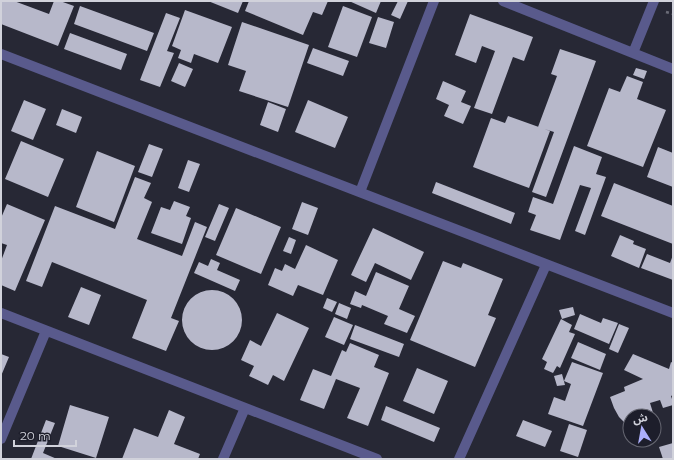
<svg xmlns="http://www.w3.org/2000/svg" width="674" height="460" font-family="Montserrat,'Noto Sans Arabic',sans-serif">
<rect width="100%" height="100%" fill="#272835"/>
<path fill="#b7b8ca" d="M1,1H14L49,14L54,1H60L74,6L58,46L1,24Z
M208,1H243L238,13Z
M249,1H328L322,15L313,12L303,35L245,11Z
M349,1H381L376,13Z
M398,1H408L400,19L391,15Z
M80,6L154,33L147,51L74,24Z
M343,6L372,17L357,57L328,47Z
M185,10L232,27L218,63L194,54L191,63L178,58L181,50L172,46Z
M166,13L180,18L167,51L174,53L160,87L140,80Z
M470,14L533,37L524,61L513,57L492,114L474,108L495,51L482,46L476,63L455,55Z
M378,17L394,22L386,48L369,43Z
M242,22L309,45L288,107L239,91L246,71L228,65Z
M70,33L127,54L121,70L64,49Z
M313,48L349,61L343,76L307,63Z
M560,49L596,61L546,197L532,192L554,132L538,127L557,76L551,74Z
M179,63L193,69L185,87L171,81Z
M636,68L647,71L644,79L633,75Z
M627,76L643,82L637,99L666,110L643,167L587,146L609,88L620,92Z
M443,81L466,91L461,102L471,106L463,124L444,116L449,105L436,99Z
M24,100L46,109L33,140L11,131Z
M308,100L348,117L335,148L295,132Z
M268,102L286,109L278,132L260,125Z
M62,109L82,117L76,133L56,125Z
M508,116L550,131L529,188L473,167L491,118L505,123Z
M21,141L64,159L48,197L5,179Z
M149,144L163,149L152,177L138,172Z
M574,146L602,157L596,174L606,177L585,235L575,231L591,188L580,185L560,240L530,230L536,215L528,212L533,197L553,204Z
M658,147L673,153V187L647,177Z
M97,151L135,166L114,222L76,207Z
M188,160L200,164L189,192L178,188Z
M135,177L151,183L144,198L152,202L137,239L182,256L195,222L207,227L171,318L179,321L166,351L132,338L147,300L52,262L42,287L26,281L55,206L115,229Z
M436,182L515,213L511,224L432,193Z
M614,183L673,206V244L601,216Z
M174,201L190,207L186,216L191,218L182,244L151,233L161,207L170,210Z
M302,202L318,208L308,235L292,229Z
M7,204L45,220L15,291L1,285V261L7,245L1,243V218Z
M219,204L229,208L215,241L205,237Z
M236,208L281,227L261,274L216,255Z
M373,228L424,252L411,280L375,263L366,282L351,275Z
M620,235L634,241L633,244L646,249L639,268L611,256Z
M289,237L296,240L291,254L283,251Z
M306,245L338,260L323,295L298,285L293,296L268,285L275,268L282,271L285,264L295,269Z
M647,254L670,263L673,255V280L641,268Z
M211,259L220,263L217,270L240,280L235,291L194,273L199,262L208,266Z
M443,261L461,268L463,263L503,279L488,315L496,318L475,367L410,340Z
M376,272L409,286L399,309L415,316L407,333L384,324L388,316L362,305L361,308L350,304L355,291L366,296Z
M81,287L101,295L89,325L68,317Z
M182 320a30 30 0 1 1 60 0a30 30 0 1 1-60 0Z
M327,298L337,302L332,312L323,308Z
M339,303L351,308L347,319L335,314Z
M573,307L575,315L562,319L559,310Z
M277,313L309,328L284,381L273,375L268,385L249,376L254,366L241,360L250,340L261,346Z
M580,314L601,323L603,318L618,323L609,344L574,329Z
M334,317L353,325L344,345L325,337Z
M561,319L572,325L569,332L575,334L560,368L557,366L553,373L544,369L547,362L542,359Z
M619,324L629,328L618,353L609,349Z
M355,325L404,344L399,357L350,339Z
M578,342L606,354L600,370L571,358Z
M350,343L379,355L374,367L389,373L368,426L347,418L360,388L336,379L324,409L300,400L313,369L331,376L342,350L346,352Z
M1,354L9,357L1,376Z
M633,354L669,369L671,362L673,363V395L671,396L673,402V405L663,408L660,400L650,403L654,416H630V424L624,422L619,417L614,408L610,397L625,391L624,387L643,379L624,370Z
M572,362L603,373L583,426L548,414L554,397L565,401L571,384L564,381Z
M417,368L448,381L434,414L403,401Z
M562,374L565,385L557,386L554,376Z
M70,405L109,417L96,458L58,446Z
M386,406L440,428L434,442L381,420Z
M169,410L185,417L174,444L200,454L198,459H122L134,428L158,437Z
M46,420L55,423L43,453L57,459H31Z
M523,420L552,431L545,447L516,436Z
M569,424L587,430L578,457L560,451Z
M673,443V459H663L659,447Z"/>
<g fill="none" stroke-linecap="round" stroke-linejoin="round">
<path stroke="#6b6c78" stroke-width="2.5" stroke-dasharray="3 3" stroke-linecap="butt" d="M666,12L673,14"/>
<path stroke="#595a8c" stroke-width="10" d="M503,1L673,69
M633,53L654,1
M1,54L673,313
M360,192L434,1
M1,313L377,459
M1,439L46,331
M223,459L245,408
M459,459L546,265"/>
</g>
<rect width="674" height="460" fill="none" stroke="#d1d2db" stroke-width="4"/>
<g transform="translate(642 428) rotate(349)"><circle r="19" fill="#1d1e2b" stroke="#656671"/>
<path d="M0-3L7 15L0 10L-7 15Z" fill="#acaffb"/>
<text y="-6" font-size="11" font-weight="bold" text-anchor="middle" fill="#d1d2db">ش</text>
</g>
<path d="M14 440v6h62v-6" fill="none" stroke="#d1d2db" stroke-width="2"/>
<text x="20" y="440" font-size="12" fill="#d1d2db" stroke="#1d1e2b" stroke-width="3" paint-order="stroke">20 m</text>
</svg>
